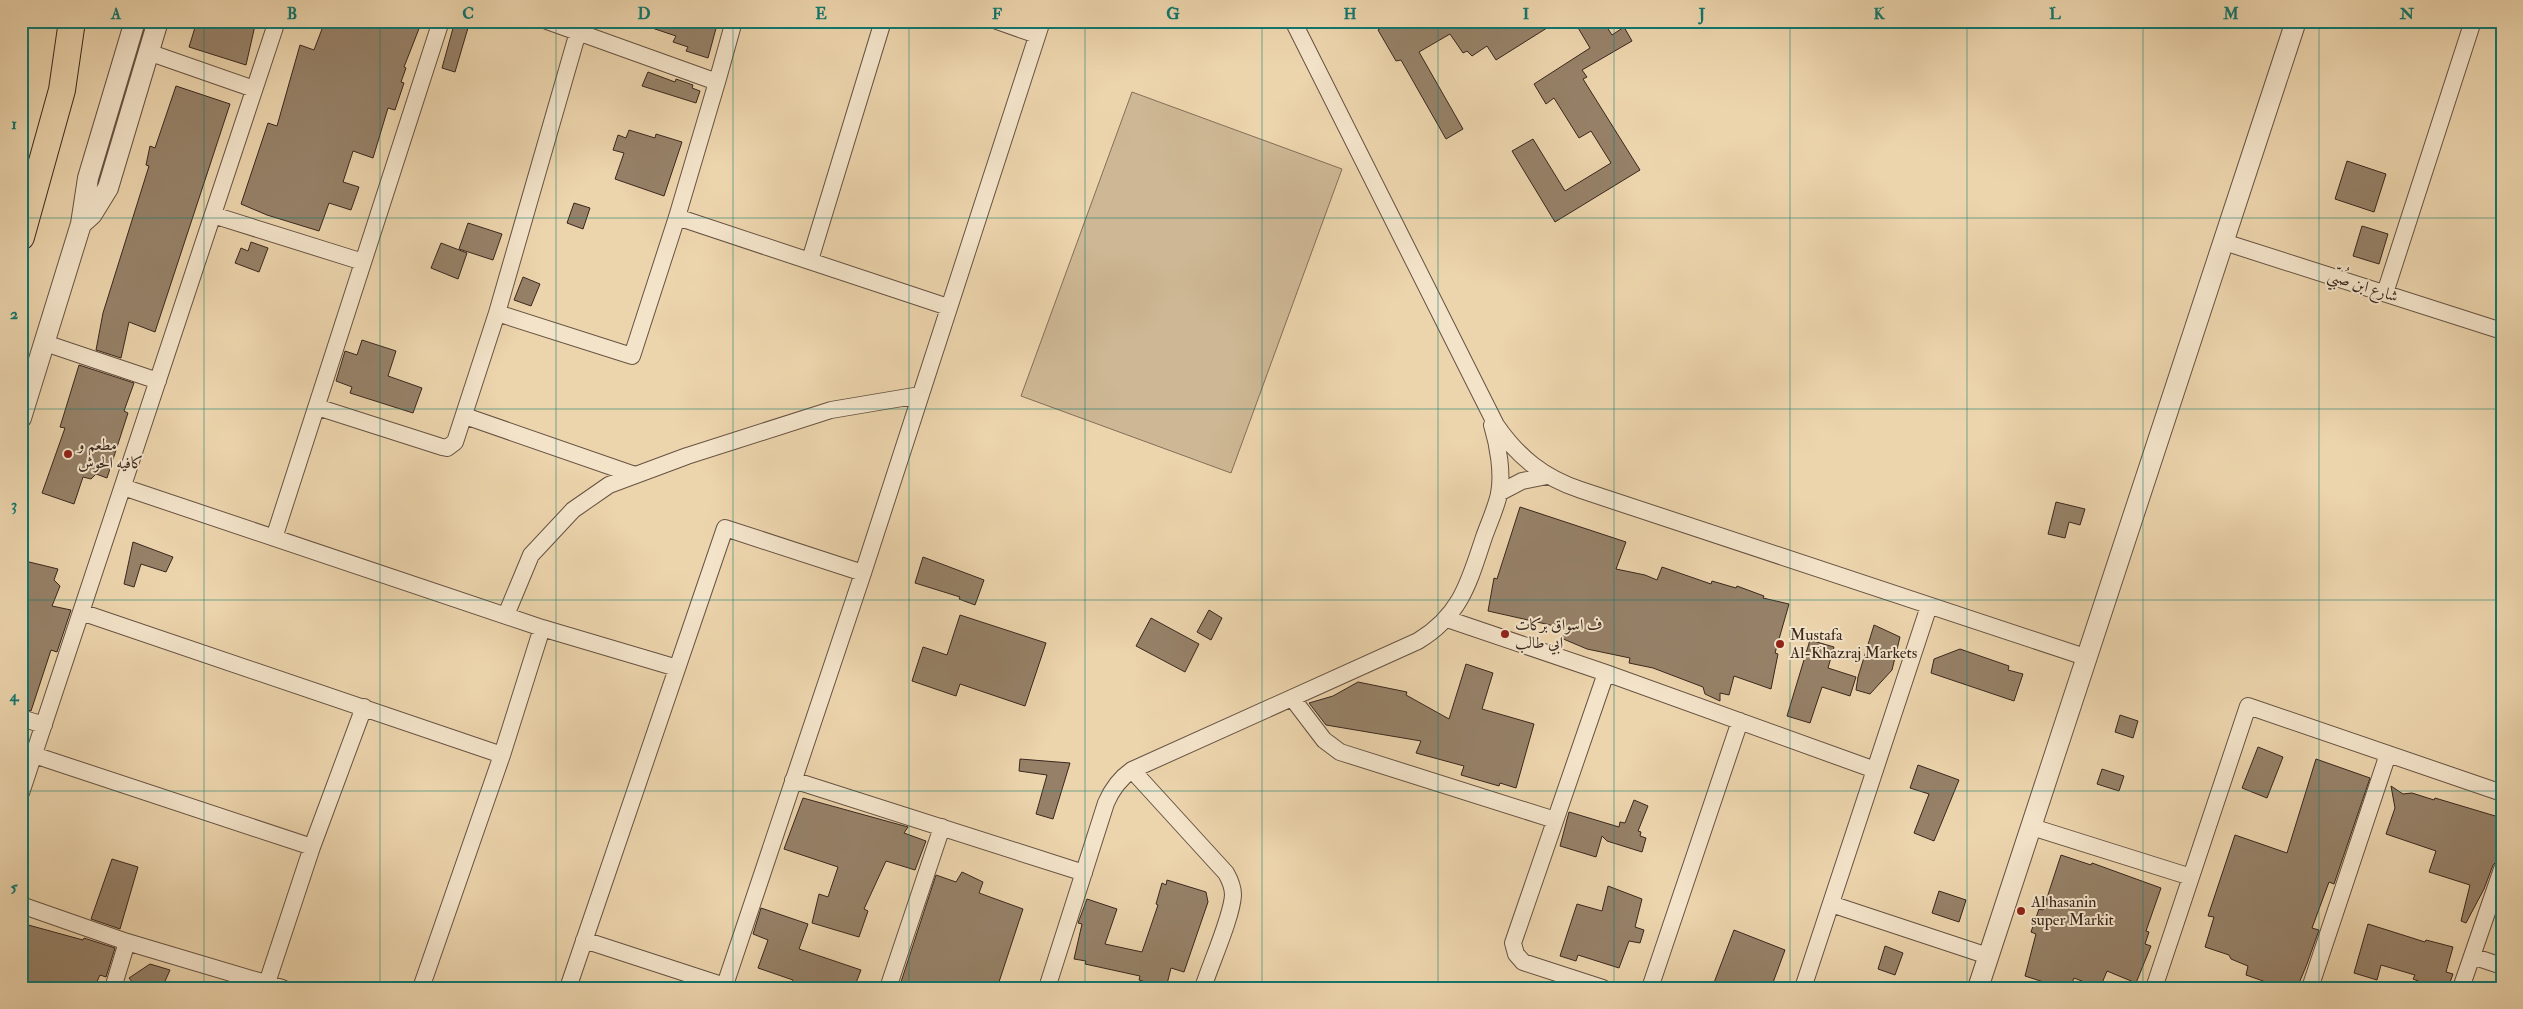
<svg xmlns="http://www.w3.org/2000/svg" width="2523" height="1009" font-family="'IM FELL Double Pica',Amiri,serif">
<rect width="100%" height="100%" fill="#ecd4ac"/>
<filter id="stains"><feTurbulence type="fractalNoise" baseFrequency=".004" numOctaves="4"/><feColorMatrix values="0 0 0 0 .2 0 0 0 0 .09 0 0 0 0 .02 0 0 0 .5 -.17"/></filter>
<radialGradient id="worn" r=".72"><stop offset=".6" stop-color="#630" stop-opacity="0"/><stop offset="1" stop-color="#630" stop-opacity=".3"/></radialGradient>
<path fill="#ceb794" stroke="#846f59" d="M1132,92L1342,169L1231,473L1021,396Z"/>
<path fill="#968168" stroke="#39271e" d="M197,21H256L246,65L189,47Z
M325,21H422L404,67L406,68L401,82L404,83L395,110L388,108L373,158L353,151L343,182L359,187L351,210L329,203L319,231L267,215L241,204L268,123L277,126L300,45L314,50Z
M455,21H470L455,72L442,68Z
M641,21H718L708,58L686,51L688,47L673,42L676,36L640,24Z
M1392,21H1558L1496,60L1487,46L1472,56L1467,51L1463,53L1450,34L1419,52L1463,129L1446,139L1401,60L1396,61L1378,30Z
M1574,21H1603L1612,35L1624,27L1632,41L1582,70L1587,77L1583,79L1640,170L1555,222L1512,151L1533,139L1565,191L1611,163L1591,131L1579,138L1554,98L1546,104L1534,84L1590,48Z
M648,72L675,82L676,79L693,85L692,88L700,91L696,103L642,86Z
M176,86L230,104L155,332L129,322L121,358L96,350L103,313L149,166L146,165L150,146L155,148Z
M629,130L655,138L656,134L682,142L664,196L615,179L624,153L613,150L618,135L626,138Z
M2347,161L2386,174L2374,212L2335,199Z
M574,203L590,208L583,229L567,223Z
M468,223L502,234L493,260L459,249Z
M2362,226L2388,234L2379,264L2353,256Z
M251,242L268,248L259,272L235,263L241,248L248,251Z
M441,243L467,253L458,279L431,268Z
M523,277L540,284L531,306L514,300Z
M362,340L396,351L388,376L422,388L413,413L350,393L352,387L336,381L345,351L357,355Z
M79,365L134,383L124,411L128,413L107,478L96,474L91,479L83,477L74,504L42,493L65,428L60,427Z
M2056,502L2085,509L2080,525L2069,522L2065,538L2048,534Z
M1520,507L1626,542L1616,569L1645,575L1657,580L1662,567L1711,584L1712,581L1736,588L1737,586L1764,596L1763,598L1789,604L1775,653L1778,654L1771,689L1734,676L1729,695L1720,693V701L1705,694L1703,687L1653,668L1629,663L1630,658L1587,649L1561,638L1568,629L1488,611L1494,578L1497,579Z
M133,542L173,557L166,572L141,564L134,587L124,584Z
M923,557L984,580L975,605L959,599L960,597L915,583Z
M21,560L58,569L54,580L60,586L52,606L71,610L57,652L51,650L31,711L21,708Z
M1209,610L1222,618L1211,640L1197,632Z
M960,615L1046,643L1025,706L960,684L956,696L912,681L923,647L947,655Z
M1151,618L1199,644L1185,672L1136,646Z
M1874,625L1900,637L1892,670L1870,694L1856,690L1858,677Z
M1810,640L1834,647L1828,668L1856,677L1850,696L1822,687L1810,723L1787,716Z
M1960,649L2009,666L2008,670L2023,674L2014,701L1931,673L1934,659Z
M1466,664L1493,673L1482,709L1534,724L1516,788L1500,783L1499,786L1461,775L1464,766L1416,753L1421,741L1326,725L1309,703L1333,696L1358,682L1407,692L1406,695L1449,719Z
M2120,715L2138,721L2133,738L2115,732Z
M2258,747L2283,757L2267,798L2242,788Z
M1020,759L1070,763L1053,819L1036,814L1047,775L1019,771Z
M2316,759L2370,778L2334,884L2329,882L2312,928L2319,930L2307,964L2297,988H2283L2246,975L2248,966L2231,959L2229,955L2205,947L2214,917L2208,916L2235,835L2287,853Z
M1918,765L1959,780L1934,841L1914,833L1929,794L1910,788Z
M2102,769L2124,776L2119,791L2097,784Z
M2391,786L2403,794L2412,793L2434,800L2435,798L2502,818V846L2497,861L2493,865L2484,889L2466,923L2461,921L2470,885L2429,872L2436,851L2386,834L2395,808Z
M803,798L908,827L904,833L926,841L915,870L886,861L864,909L868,911L859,937L812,923L819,894L828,897L838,867L784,849Z
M1634,800L1648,806L1638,831L1641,832L1640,836L1646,838L1642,852L1607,841L1602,836L1596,857L1560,846L1569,812L1619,827L1620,822L1625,823Z
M2061,855L2091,865L2092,863L2161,888L2146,931L2149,932L2145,944L2151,946L2136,983L2107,971L2100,988L2074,978L2070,988H2062L2025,976L2036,934L2031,932L2039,909L2043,910Z
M112,859L138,867L120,929L91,919Z
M962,872L983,882L979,893L1023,909L997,988H899L936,875L956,882Z
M1167,880L1206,892L1208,902L1184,972L1171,968L1166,988L1139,980L1140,976L1085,964L1086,961L1074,959L1082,924L1078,923L1087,899L1117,909L1105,944L1142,952L1158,905L1156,904L1162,883L1166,885Z
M1608,886L1642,899L1635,927L1644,930L1640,943L1629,941L1619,968L1578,955L1576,961L1560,956L1577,904L1602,911Z
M1939,891L1966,900L1959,922L1932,913Z
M761,908L808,924L799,949L861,970L854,988H791L793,980L758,968L768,940L753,934Z
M21,923L83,940L84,938L115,948L106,977L100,975L94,988H21Z
M2368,924L2425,942L2426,940L2453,947L2446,972L2453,974L2448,988H2436L2413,979L2415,975L2381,965L2377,980L2354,973Z
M1734,930L1785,950L1771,988H1712Z
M1885,946L1903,953L1895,975L1878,969Z
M150,964L170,970L162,988H137L129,978Z"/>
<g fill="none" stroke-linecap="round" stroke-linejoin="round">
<g stroke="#665242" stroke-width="18">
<path id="minor" d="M547,21L717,82L734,21
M997,21L1037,35
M1293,21L1496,425C1518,457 1544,478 1581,490L2088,658
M148,52L254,89
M213,215L363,262
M677,217L948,307
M2224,242L2502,331
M810,260L883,21
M2385,293L2473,21
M497,313L632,356L677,217L717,82
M45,343L158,381
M317,407L442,447L447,448L455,442L497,313L578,32
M465,416L635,475
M123,487L542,628L677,668
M1499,493L1522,481L1547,476
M274,538L441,21
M81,612L502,755
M506,615L531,555L573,510L609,485L687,456L831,410L920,395
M1447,619L1606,673L1875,770
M1292,698L1324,740L1340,752L1555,820
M21,718L44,725
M34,755L312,847
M1132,770L1226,873C1230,880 1233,887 1233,895C1232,917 1210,965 1203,988
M793,780L1084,873
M21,793L277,21
M2032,827L2191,877
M1831,904L1988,956
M21,905L127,942L282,988
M584,940L725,986
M2472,956L2502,966
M267,983L312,847L364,707
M113,988L127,942
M421,988L502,755L542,628
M568,988L725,528L863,573
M724,988L863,573L1042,21
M888,988L942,827
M1047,988L1106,803C1112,789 1119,779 1132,770L1418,641C1461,615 1469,582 1484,537C1489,523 1496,508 1499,494C1503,473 1498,445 1492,425
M1603,988L1523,962L1516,954L1513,943L1606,673
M1650,988L1740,721
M1803,988L1929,606
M2154,988L2248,706L2502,793
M2310,988L2388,754
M2461,988L2502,869"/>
</g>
<g stroke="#665242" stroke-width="22">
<path id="tertiary" d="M81,224L92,214L108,188L158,21
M21,418L81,224L88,178L135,21
M1978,988L2296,21"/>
</g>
<g stroke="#39271e" stroke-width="28">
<path id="trunk" d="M21,237L62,90L72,21"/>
</g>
<use href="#minor" stroke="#f3e3c9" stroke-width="16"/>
<use href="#tertiary" stroke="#f3e3c9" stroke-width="20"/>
<use href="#trunk" stroke="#ecd4ac" stroke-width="26"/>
</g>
<path fill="none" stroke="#0f766e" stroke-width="1" stroke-opacity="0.55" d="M204,21V988M380,21V988M556,21V988M733,21V988M909,21V988M1085,21V988M1262,21V988M1438,21V988M1614,21V988M1790,21V988M1967,21V988M2143,21V988M2319,21V988M21,218H2502M21,409H2502M21,600H2502M21,791H2502"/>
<g fill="#8f2418" stroke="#f3e3c9" stroke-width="2">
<circle cx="68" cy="454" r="5"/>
<circle cx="1505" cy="634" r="5"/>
<circle cx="1780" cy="644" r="5"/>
<circle cx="2021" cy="911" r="5"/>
</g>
<g text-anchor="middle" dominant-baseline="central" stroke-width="4" stroke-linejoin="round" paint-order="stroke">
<g font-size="16" fill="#39271e" stroke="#f3e3c9">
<text transform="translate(2363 286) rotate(18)">شارع ابن صُبّي</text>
</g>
<g font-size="16" fill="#39271e" stroke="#f3e3c9" text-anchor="start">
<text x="78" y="445">مطعم و<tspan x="78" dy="18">كافيه الحوش</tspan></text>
<text x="1515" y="625">ف اسواق بركات<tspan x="1515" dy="18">ابي طالب</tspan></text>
<text x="1790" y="635">Mustafa<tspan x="1790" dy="18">Al-Khazraj Markets</tspan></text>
<text x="2031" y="902">Al hasanin<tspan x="2031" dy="18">super Markit</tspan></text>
</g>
</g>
<rect width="2523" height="1009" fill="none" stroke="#ecd4ac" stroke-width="55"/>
<rect x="28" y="28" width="2468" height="954" fill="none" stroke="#0f766e" stroke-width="2"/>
<g font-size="16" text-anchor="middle" font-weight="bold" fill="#0f766e">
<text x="116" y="19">A</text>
<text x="292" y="19">B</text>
<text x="468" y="19">C</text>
<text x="644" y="19">D</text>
<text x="821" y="19">E</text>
<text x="997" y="19">F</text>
<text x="1173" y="19">G</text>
<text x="1350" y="19">H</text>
<text x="1526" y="19">I</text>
<text x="1702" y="19">J</text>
<text x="1879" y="19">K</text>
<text x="2055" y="19">L</text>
<text x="2231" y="19">M</text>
<text x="2407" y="19">N</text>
<text x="14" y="129">1</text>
<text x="14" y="319">2</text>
<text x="14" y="510">3</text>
<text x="14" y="701">4</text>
<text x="14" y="892">5</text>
</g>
<rect width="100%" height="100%" filter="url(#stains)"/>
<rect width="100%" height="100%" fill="url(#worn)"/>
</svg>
